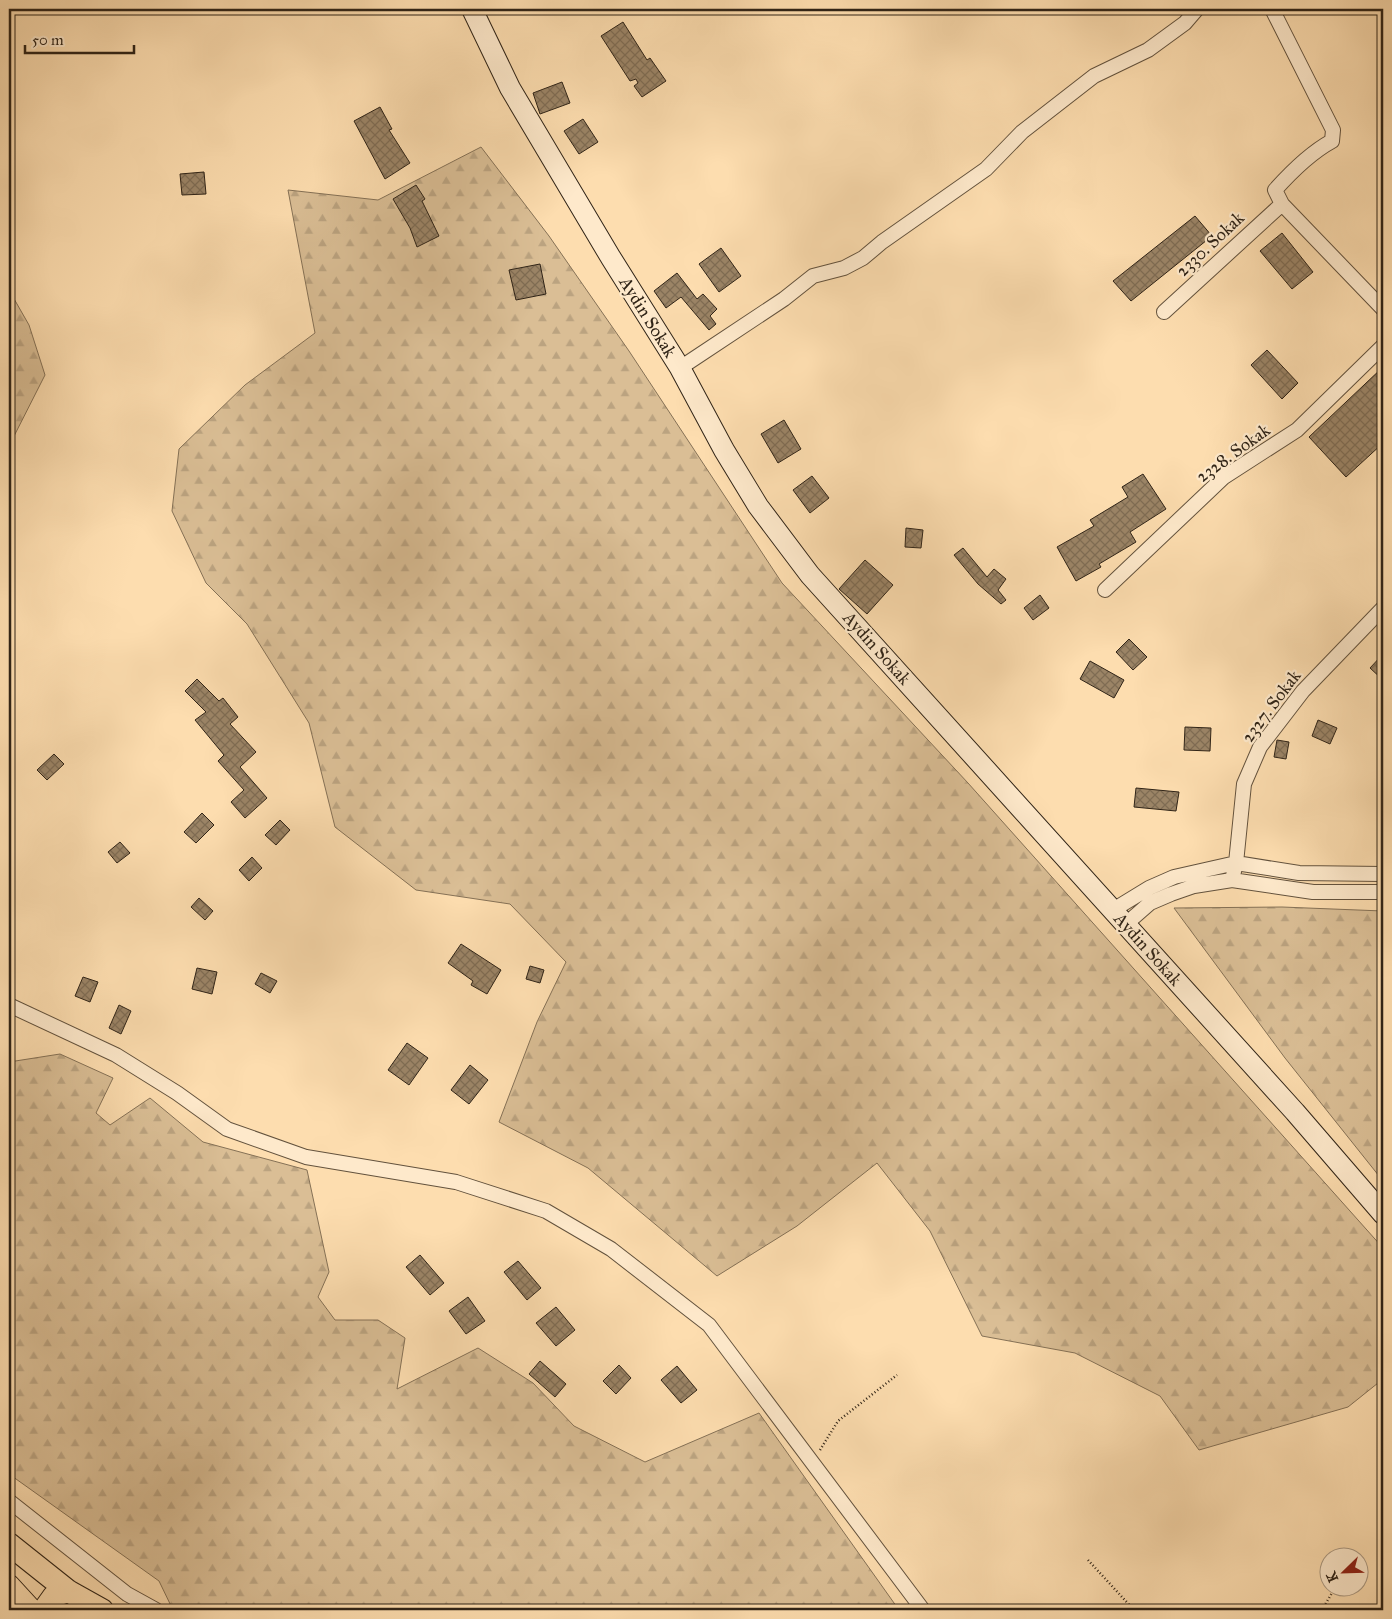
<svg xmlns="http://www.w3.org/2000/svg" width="1392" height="1619" font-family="'IM FELL Great Primer',serif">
<defs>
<pattern id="forest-firs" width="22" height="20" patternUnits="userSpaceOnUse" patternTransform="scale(1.25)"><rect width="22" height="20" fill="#dabe95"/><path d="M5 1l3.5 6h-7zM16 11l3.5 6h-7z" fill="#bba380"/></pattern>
<pattern id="building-cross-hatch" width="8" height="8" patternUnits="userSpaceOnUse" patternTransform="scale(1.25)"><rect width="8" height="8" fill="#9b8466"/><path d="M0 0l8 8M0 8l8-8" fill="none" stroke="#7f6c53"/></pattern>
</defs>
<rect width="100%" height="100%" fill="#fdddaf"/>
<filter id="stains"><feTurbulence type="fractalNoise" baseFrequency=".004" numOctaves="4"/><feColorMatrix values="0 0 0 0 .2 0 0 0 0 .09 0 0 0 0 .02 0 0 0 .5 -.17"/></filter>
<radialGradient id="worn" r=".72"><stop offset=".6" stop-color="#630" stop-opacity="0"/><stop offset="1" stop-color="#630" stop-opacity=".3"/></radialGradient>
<path fill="url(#forest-firs)" stroke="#857156" d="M481,147L549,236L629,351L782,583L968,783L1383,1248V1379L1348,1407L1199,1450L1160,1396L1075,1353L982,1336L930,1231L877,1163L797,1226L717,1276L588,1168L499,1122L537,1022L566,962L510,904L416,890L335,827L309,723L247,624L206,583L172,511L179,449L245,385L315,333L288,190L378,200Z
M9,290L29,325L45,375L9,446Z
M1282,907L1383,911V1181L1285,1058L1174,908Z
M60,1054L113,1078L96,1113L110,1125L150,1098L203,1142L307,1170L329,1272L318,1297L335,1320H378L405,1338L397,1389L478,1348L533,1383L574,1426L645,1462L759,1413L899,1610H173L159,1581L9,1474V1062Z"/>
<path fill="url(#building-cross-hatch)" stroke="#302417" d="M623,22L647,60L650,58L666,81L642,97L634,86L638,83L636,79L630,81L601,36Z
M562,82L570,103L540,114L533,93Z
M380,107L392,129L389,130L410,163L385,179L354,121Z
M583,119L598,142L579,154L564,131Z
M204,172L206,194L182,195L180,174Z
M416,185L425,199L422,201L439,236L417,247L410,228L393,199Z
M1195,216L1212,236L1131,301L1113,281Z
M1282,233L1313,272L1292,289L1260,251Z
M721,248L741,276L719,292L699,264Z
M540,264L546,294L516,300L509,270Z
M677,273L697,299L703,294L717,309L710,316L716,324L709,330L681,297L666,308L654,291Z
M1267,350L1298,383L1282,399L1251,365Z
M1383,367V443L1346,477L1309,437Z
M784,420L801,449L778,463L761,434Z
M1143,474L1166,509L1130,532L1136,542L1099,564L1101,567L1076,581L1057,547L1094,526L1090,520L1128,497L1122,487Z
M812,476L829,498L810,513L793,490Z
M906,528L923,530L921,548L905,547Z
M963,548L987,577L994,569L1006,579L998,590L1006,600L1001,604L978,584L954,555Z
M865,560L893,585L867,614L839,589Z
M1040,595L1049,608L1033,620L1024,608Z
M1129,639L1147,657L1133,670L1116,652Z
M1383,654V680L1370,668Z
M1090,661L1124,680L1114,698L1080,679Z
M197,679L219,701L223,698L238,717L230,724L256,752L240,767L267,798L245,818L231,802L244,790L218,761L224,755L195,720L206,712L185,691Z
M1318,720L1337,728L1330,744L1312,736Z
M1185,727L1211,728L1210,751L1184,750Z
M1277,740L1289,742L1286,759L1274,757Z
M54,754L64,764L47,780L37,770Z
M1136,788L1179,792L1176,811L1134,807Z
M202,813L214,825L196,843L184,832Z
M280,820L290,830L276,845L265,835Z
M120,842L130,853L117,863L108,852Z
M252,857L262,868L249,881L239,870Z
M199,898L213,911L205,920L191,907Z
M461,944L501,970L487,994L471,985L473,981L448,963Z
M530,966L544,970L540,983L526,979Z
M197,968L217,972L212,994L192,989Z
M261,973L277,981L270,993L255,984Z
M83,977L98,982L90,1002L75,996Z
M119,1005L131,1011L121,1034L109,1028Z
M407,1043L428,1058L409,1085L388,1070Z
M470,1065L488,1080L469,1104L451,1090Z
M420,1255L444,1283L430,1295L406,1267Z
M518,1261L541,1288L527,1300L504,1272Z
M468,1297L485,1321L466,1334L449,1311Z
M556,1307L575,1330L556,1346L536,1323Z
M540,1361L566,1384L555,1397L529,1374Z
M619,1365L631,1378L616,1394L603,1381Z
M677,1366L697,1390L681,1403L661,1380Z"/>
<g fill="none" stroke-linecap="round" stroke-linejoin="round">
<g stroke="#63523d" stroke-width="16">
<path id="street" d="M1272,9L1333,130L1332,141C1310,153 1292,171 1275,190L1282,204L1383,309
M1164,312L1282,204
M680,368L784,299L813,276L844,268L863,258L882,242L986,169L1022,132L1094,76L1148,50L1185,23L1197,9
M1105,590L1224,477L1297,430L1383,346
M1232,880L1236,863L1244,784L1260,747L1303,691L1383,608
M1113,910L1149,888L1174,877L1236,863L1299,873L1383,874
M1126,924L1150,903L1171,894L1194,886L1232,880L1313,892H1383
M9,1005L116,1055L177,1093L227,1129L306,1157L456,1182L546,1211L611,1249L709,1325L923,1610
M9,1501L127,1594L156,1610
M9,1609L22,1600"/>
</g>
<g stroke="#302417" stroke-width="22">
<path id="secondary" d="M472,9L510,88L611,258L680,368L724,450L758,506L810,575L1295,1112L1383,1214"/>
</g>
<g stroke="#302417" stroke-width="24">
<path id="primary" d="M9,1544L68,1591L102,1610
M9,1586L31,1610
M44,1610L54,1596L68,1591"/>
</g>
<path stroke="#302417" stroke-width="2.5" stroke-dasharray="1 2.5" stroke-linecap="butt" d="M820,1450L838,1421L897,1375
M1088,1560L1134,1610
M1322,1610L1336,1586"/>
<use href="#street" stroke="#fee9cb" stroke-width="14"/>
<use href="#secondary" stroke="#fee9cb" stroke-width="20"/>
<use href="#primary" stroke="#fdddaf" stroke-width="22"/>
</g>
<g text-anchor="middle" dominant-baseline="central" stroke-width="4.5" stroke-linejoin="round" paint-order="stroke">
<g font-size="18" fill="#302417" stroke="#fee9cb">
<text transform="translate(1210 244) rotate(-43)">2330. Sokak</text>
<text transform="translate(648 317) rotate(58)">Aydin Sokak</text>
<text transform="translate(1233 453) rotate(-36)">2328. Sokak</text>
<text transform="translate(877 648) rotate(48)">Aydin Sokak</text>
<text transform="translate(1271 706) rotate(-53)">2327. Sokak</text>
<text transform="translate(1148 949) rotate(48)">Aydin Sokak</text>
</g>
</g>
<rect width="1392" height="1619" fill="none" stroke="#fdddaf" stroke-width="30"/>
<rect x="10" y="10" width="1372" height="1599" fill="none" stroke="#302417" stroke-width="2.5"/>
<rect x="15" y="15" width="1362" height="1589" fill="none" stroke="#302417"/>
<g transform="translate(1344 1572) rotate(247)"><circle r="24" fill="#fee9cb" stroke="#ac9a83"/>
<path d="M0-4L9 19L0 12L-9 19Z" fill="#8f2418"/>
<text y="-8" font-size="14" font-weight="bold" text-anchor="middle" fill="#302417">K</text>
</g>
<path d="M25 45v8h109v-8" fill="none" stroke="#302417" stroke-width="2.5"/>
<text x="32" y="45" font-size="15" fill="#302417" stroke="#fee9cb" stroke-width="4" paint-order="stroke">50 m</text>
<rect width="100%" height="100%" filter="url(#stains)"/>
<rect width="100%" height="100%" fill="url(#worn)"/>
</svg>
